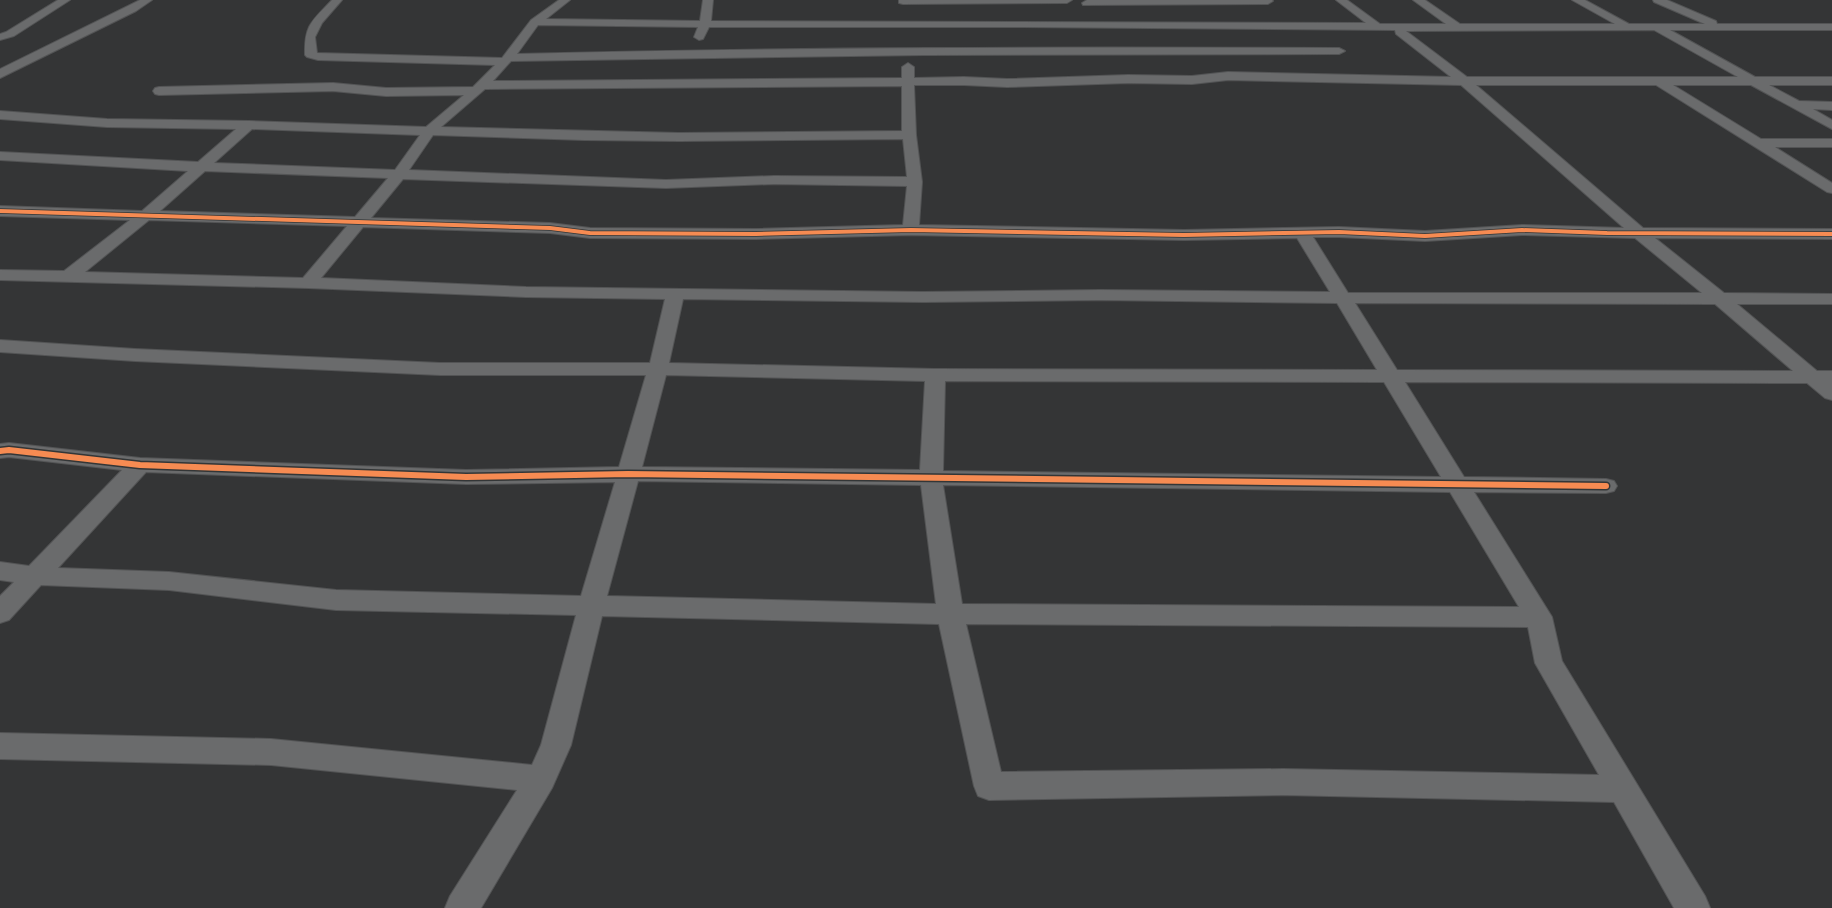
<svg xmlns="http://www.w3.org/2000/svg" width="1832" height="908" font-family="'Exo 2',sans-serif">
<rect width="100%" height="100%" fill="#343536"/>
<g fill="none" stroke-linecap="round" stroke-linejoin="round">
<g stroke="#535455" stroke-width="2">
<path id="minor" d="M58,0H70L14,36L0,40V34L6,32Z
M140,0H152L136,11L0,78V69Z
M332,0H342L322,23L315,37L317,53L502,58L531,20L559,0H570L546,19L700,21L703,0H713L711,21L1366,23L1336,0H1347L1380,24H1446L1413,0H1425L1460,24H1615L1572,0H1585L1629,24H1705L1654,2L1653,0H1667L1716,21L1717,24H1832V30H1670L1755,77H1832V85H1769L1799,101L1832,102V110L1813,109L1832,120V129L1751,85H1673L1761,139H1832V147H1775L1832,183V193L1827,192L1656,85H1476L1643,228L1832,229V239L1655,238L1724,293L1832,294V304H1737L1817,371H1832V400L1825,398L1807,383L1405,382L1464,477L1606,479L1614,481L1617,486L1614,491L1606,493L1474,492L1552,617L1562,661L1705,896L1710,908H1674L1614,802L1283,795L989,800L978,796L974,786L939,624L602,616L571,745L552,788L481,908H445L450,896L517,790L271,765L0,759V733L271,739L532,765L541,745L576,615L336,610L169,590L41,585L9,620L0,623V596L14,582L0,580V562L29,566L122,470L9,457L0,458V444L9,443L140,458L466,470L619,467L646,375H440L135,361L0,352V340L135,349L440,363H650L665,299L526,297L308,288L0,280V270L64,271L130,220L0,216V206L142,211L188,171L0,160V152L198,162L236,129L107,127L0,119V111L107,119L249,121L426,127L464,95L386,96L333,91L159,95L155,94L153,91L155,88L159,87L333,83L386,88L473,87L495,65L318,60L307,57L305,55C304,25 312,21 332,0ZM538,25L698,27L694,37L699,40L703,39L709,27H1022L1395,30L1396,34L1451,77L1228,72L1192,76L1128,75L1007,79L964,77L914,78V67L908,63L902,67V78L493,81L511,61L924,55L1339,54L1345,51L1339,48C1065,47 791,47 517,54ZM1654,30L1738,77H1467L1406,31ZM1228,80L1461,85L1624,228L1522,225L1425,231L1339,227L1184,230L919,225L922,182L916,135L914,85H964L1007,87L1128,83L1192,84ZM902,86V131L679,133L441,127L485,89ZM252,129L420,135L395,170L214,163ZM433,135L584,140L679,141L903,139L907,177L774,176L666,180L409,170ZM205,171L388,178L355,217L160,211ZM403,179L666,188L774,184L907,186L903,225L756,229L590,228L550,223L371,218ZM149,220L347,226L303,278L85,272ZM363,227L550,233L590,238L756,239L911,235L1184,240L1297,238L1330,292L1100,290L923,292L526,287L321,278ZM1522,235L1635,238L1702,293H1348L1313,237H1339L1425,241ZM683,299L923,302L1100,300L1337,303L1377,370L935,369L669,363ZM1355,303L1715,304L1793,371L1397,370ZM666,375L925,381L920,470L642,467ZM945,381L1384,382L1441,477L943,471ZM146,472L466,484L615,482L581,596L336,590L169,572L58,568ZM638,481L921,485L936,604L607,596ZM943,485L1450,492L1519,607L962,604ZM966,624L1528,627L1535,663L1599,775L1283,769L1001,772Z
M899,0H1072L1067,3L903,4L899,3Z
M1087,0H1272L1273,1L1268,4L1083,5L1082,3Z"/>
</g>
<use href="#minor" fill="#6a6b6c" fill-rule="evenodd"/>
<g stroke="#333637" stroke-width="5.5">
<path id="cycleway-far1" d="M0,211L550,228L590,233L756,234L911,230L1184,235L1339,232L1425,236L1522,230L1607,233L1832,234"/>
</g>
<g stroke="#333637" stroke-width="9">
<path id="cycleway" d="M0,451L9,450L140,465L466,477L628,474L1606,486"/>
</g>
<use href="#cycleway-far1" stroke="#f68b52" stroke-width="4"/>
<use href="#cycleway" stroke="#f68b52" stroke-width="6"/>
</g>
</svg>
